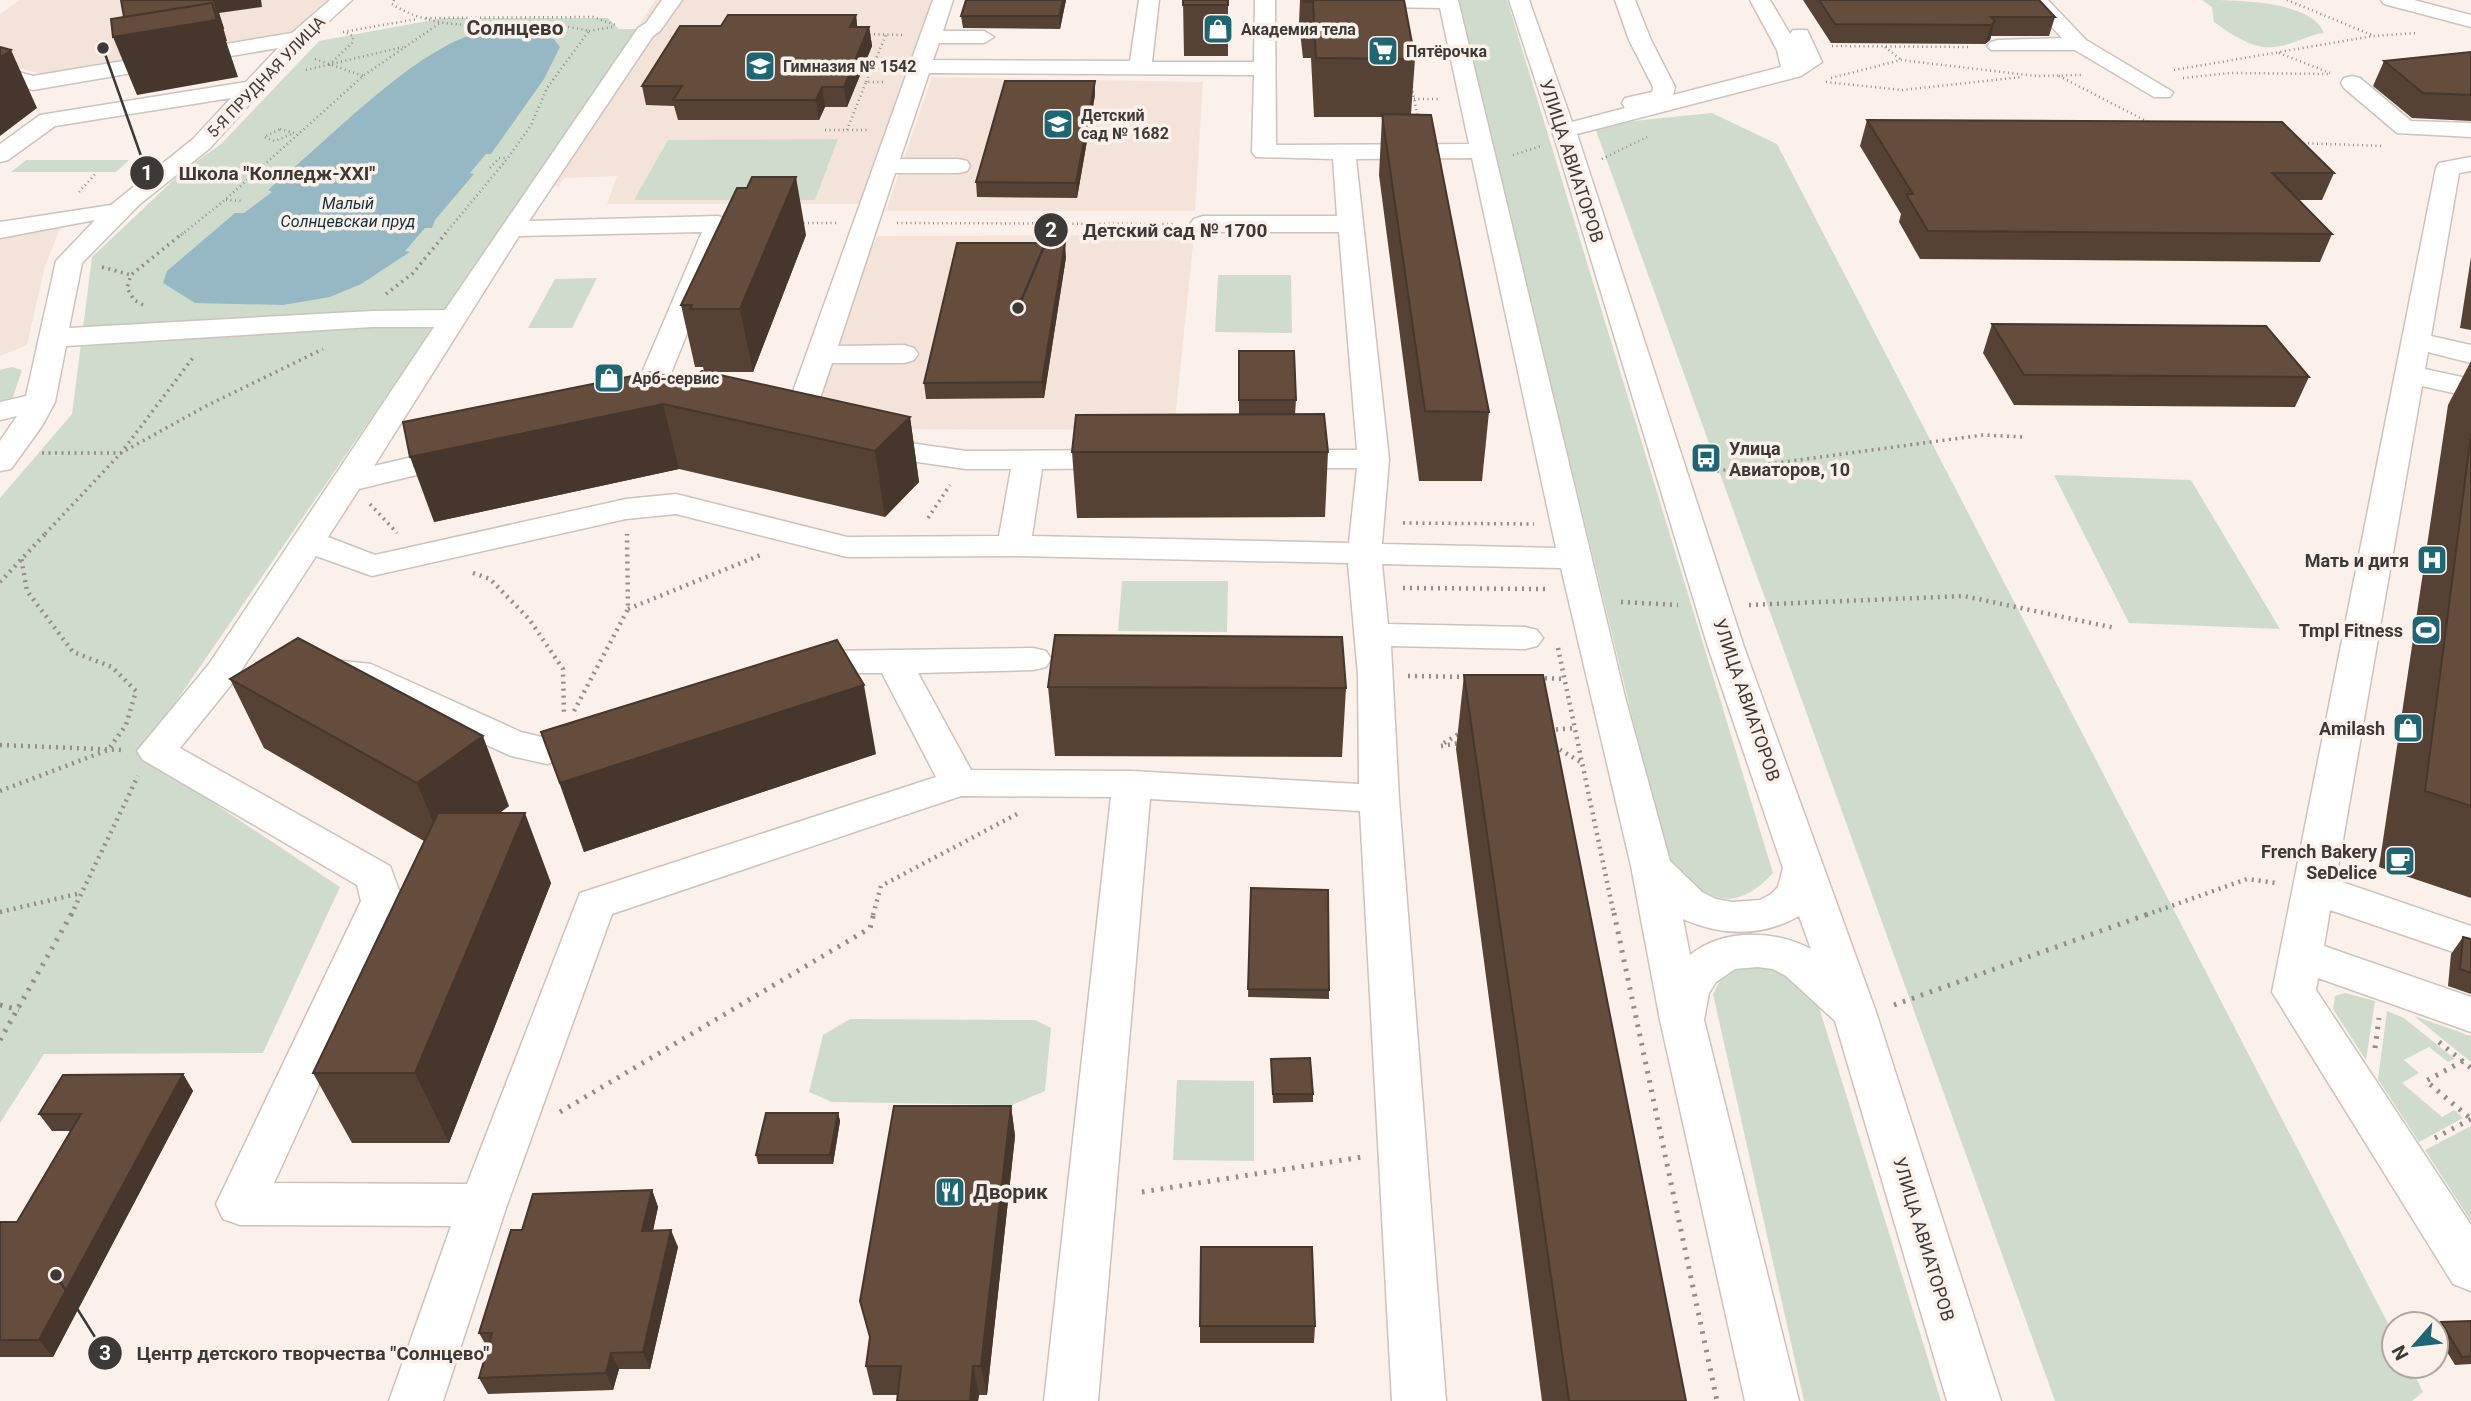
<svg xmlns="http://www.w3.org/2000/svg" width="2471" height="1401" font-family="Roboto,sans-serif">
<rect width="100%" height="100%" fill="#fcf1ea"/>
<path fill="#f4e3d8" d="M20,0H327L291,34L45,75L0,63V14Z
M656,0H934L861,204H607L617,176L564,178L559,186H527Z
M932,77L1203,82L1195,211H886Z
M67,211L45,266L27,345L0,356V223Z
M1194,235L1174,430L843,429L818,406L864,261L878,236Z"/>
<path fill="#d0dccb" d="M1457,0H1507L1773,873C1734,916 1703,900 1668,863Z
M2202,0C2233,0 2312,0 2324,33C2309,35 2296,43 2281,46C2255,52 2234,36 2214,22L2212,7Z
M443,18H608L619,29H639L140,754L340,887L263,1053L44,1054L0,1123V498L72,414L92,257L182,172L221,144L319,41Z
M1712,113L1777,144L2394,1335V1366H2410L2423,1392L2412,1401H2055L1594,125Z
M838,139L815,200H634L668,140Z
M26,160H129L116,172H11Z
M1218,275H1291L1292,333L1215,332Z
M597,278L572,328H528L555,279Z
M12,367L22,370L11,403L0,405V370Z
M2054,475L2191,480L2280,629L2129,623Z
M1122,581H1228L1227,632L1118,631Z
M1755,964L1788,971L1814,991L1941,1401H1804L1713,994L1724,973Z
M2345,993L2375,1001L2366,1060L2333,1009L2335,996Z
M2387,1011L2404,1018L2455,1059L2448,1062L2429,1047L2404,1060L2419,1073L2402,1083L2442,1117L2454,1110L2463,1118L2419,1142L2378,1079Z
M2414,1016L2471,1036V1062Z
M850,1019L1035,1020L1051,1028L1045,1091L1012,1105L832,1102L809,1092L823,1035Z
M1177,1080L1254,1081V1161L1173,1160Z
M2471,1126V1221L2425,1150Z"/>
<path fill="#96b8c4" d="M475,34L499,33L503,37C520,39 536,36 554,39L560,47L544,79L491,154H486L470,173L474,174L435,220L432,228H425L405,251L410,252L361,284L330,297L283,305L195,303L163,283L167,271L235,213H244L272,192L268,190C321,147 413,50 475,34Z"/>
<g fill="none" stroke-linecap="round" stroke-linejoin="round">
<g stroke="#cdc2bc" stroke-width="3">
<path id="minor" d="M330,0H352L306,42L209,149L140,204L82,263L69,328L372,311L445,310L638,28L646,23L662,0H682L660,31L653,36L529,221L718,216L727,219L731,224L659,403L665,410L661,416L650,419L630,416L626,410L702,232L519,236L374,466L463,445L474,447L478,454L474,461L359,489L328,537L375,555L626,499L676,494L847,537L999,536L1011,469H966L855,453L811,440L786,411L933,0H953L943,31H984L994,37L984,43H939L933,60L1130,61L1139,0H1159L1152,62H1254L1255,0H1275L1276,145L1469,144L1440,8L1330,6L1320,0H1458L1625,697L1670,861L1702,892L1716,899L1732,902L1760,900L1771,894L1778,887L1783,868L1708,647L1556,143L1509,0H1529L1572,122L1625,108L1622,103L1625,98L1652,92L1653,87L1629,40L1615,0H1635L1651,40L1675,87L1673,95L1781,67L1777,50L1750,0H1770L1790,34L1793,30H1807L1822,62L1801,76L1577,134L1744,647L1876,1012L2001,1401H1947L1835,1021L1786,976L1773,969L1758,967L1735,969L1716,982L1709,993L1704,1020L1799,1401H1745L1660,1020L1631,866L1561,568L1382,564L1388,624L1525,627L1537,630L1543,638L1537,646L1525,649L1391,646L1399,799L1446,1401H1392L1360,811L1150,799L1098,1401H1044L1111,797L961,796L612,914L507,1205L443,1401H389L451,1226L240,1225L223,1219L216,1204L361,901L357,885L143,760L137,751L209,664L434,327H372L66,346L55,402L42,426L11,469L0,471V441L17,416L0,420V402L26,396L56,261L95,220L0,238V222L111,205L193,139L231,98L55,126L8,160L0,162V144L40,115L246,82L278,48L33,90L0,81V67L33,76L292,33ZM929,73L1254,75L1252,152L1256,157L1333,159L1337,216H1203L1194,219L1190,224L1194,229L1203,232H1339L1357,450H1279L1268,452L1263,459L1268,466L1279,468H1357L1349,543L1032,536L1042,469L1123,468L1134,466L1139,459L1134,452L1123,450L966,451L868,437L833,428L816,410L832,363H904L914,360L918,354L914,348L904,345L838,346L895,173H958L967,171L970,166L967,161L958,159H900ZM1472,158L1556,548L1382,544L1389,459L1356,159ZM676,514L847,557L1014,556L1348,563L1358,675L1359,784L1132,771L971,770L918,673L1033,670L1046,667L1051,659L1046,651L1033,648L827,651L790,662L785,670L790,678L803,682L830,673H882L936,777L580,893L467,1184L274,1183L403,901L390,866L180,748L235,680L316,556L372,576L626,519ZM1799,916L1811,949C1775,930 1723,928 1690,955L1683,919C1722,936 1762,937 1799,916Z
M2027,0H2048L2086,40L2173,92L2170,97H2154L2075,50H1991L1987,46L1991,42L1998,40L2062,38Z
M2381,0H2414L2471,15V27L2384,4Z
M2352,76L2360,78L2411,121L2471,123V137L2397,133L2344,88L2341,83L2344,78Z
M2471,157V171L2459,173L2431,336L2471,345V363L2428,352L2425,369L2471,379V397L2422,386L2336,880L2471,926V958L2330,910L2324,946L2471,997V1032L2318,978L2316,990L2471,1225V1291L2453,1284L2272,992L2436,168L2439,163Z
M335,660L371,664L521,732L546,738L594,723L607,727L613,736L607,745L547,764L511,756L352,684L322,680L317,672L322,664Z"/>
</g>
<path stroke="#948c88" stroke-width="2.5" stroke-dasharray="1 3.5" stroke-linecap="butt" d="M394,0L392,4C451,42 524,14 589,31L547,88L531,125L508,158L444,235
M2287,0L2372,35
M426,18L593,17L618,26
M519,31L526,24
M589,31L612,27
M343,32L417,19
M865,34L902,35
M1832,46L1970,47
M1885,47L1900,59
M1410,53L1433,54
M2279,53L2330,73
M315,59L363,76
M329,65L353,42V36L345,32
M306,70L403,47
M2174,70L2373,36L2417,33
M2059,76L2150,123
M1831,78L1901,60L2036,76L2081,75
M2183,78L2230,73L2328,74
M866,82L886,35
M1826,82L1902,90L2022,77
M1412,87L1418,119
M1414,99H1441
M280,129L294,133L275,141L264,137Z
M825,130H869
M847,130L866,82H885
M2299,143L2384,146
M1513,155L1541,146
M1602,159L1647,137
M490,168L499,158H508
M79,192L97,172
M226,200L244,201
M799,223H836
M897,223L1175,224
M181,235L225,200L363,76L440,23"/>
<path stroke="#948c88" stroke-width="3.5" stroke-dasharray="2 4.5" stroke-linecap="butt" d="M102,267L131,275
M386,294L413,273L446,233
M143,305L134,300L127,288L131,275L183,233
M42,453H121L206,406L323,349
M1717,471L1983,435L2024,437
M370,504L397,533
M928,518L950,485
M1403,523L1534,524
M45,534L121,453L195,355"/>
<path stroke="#948c88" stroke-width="4.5" stroke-dasharray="2 5" stroke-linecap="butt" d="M473,573L490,579L529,619L563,669L564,715
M0,582L47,532
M1403,588L1545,589
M1621,602L1678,605
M1749,605L1964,596L2115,628
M628,609L763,554
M1558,648L1614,915
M1408,676L1470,677
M1538,678L1565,679
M574,711L628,609L627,534
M1549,730L1575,728
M1444,743L1460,733
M0,745L122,750
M1441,746L1460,743
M1554,746L1582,763
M0,791L108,750L126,725L136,691L112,667L73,652L27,591L21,557
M0,912L81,893
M71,915L138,776
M873,915L881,886L1017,814
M2146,915L2247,879L2277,883"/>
<path stroke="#948c88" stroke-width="5" stroke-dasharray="2.5 7" stroke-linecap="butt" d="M1614,913L1717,1401
M0,1005L19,1010
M1894,1005L2151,913
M0,1040L72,913
M2439,1042L2471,1068
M2375,1048L2379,1018
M2463,1061L2426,1081L2471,1119
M560,1112L870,928L874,913
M2435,1138L2471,1119
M1142,1192L1362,1157"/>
<use href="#minor" fill="#fff" fill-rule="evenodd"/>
</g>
<path fill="#564234" d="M966,0H1066L1060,29L963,28L961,16Z
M1183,0H1228V56H1184Z
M1300,0H1404L1415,59L1411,114L1489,412L1482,481H1419L1379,175L1382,117H1314L1311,58H1303L1299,23Z
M1803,0H2039L2055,17L2049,36H1991L1990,40L1985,44L1831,43Z
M856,15L857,27H869L872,46L847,107H825L819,120H678L674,106L646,105L642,86L721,26Z
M2471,52V121L2412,118L2373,86L2384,61Z
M1095,95L1077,198L977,197L976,182Z
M1867,120L2334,173L2322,200H2299L2332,234L2320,262L1920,259L1899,222L1901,214L1860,146Z
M806,235L753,372H707L910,417L919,482L885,517L679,469L434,522L688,382L704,371L703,367H695L681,305Z
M1066,257L1044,398L926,399L924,383Z
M2471,257V330L2460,328Z
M1992,324L2309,377L2295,407L2014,405L1983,353Z
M1239,351L1296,400L1295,415L1328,452L1325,517L1077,518L1072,452L1239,415Z
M2471,361V898L2379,867L2448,405Z
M1464,675L1686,1401H1542L1456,749Z
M230,679L509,806L499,813L551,883L449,1143H352L313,1073L424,841L264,748Z
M1048,687L1346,688L1342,757L1055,756Z
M541,732L876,754L584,852Z
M1251,888L1329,990V999L1248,997Z
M2463,937L2471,939V994L2448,986L2451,954Z
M1271,1059L1313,1094V1102L1273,1103Z
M183,1074L193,1091L53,1357H0V1222H17L70,1131H52L39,1114Z
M1011,1106L1015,1136L987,1395H979L978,1401H897L898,1395H873L866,1366Z
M838,1113L840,1121L833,1164H758L756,1155Z
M652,1190L658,1207L653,1231L678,1247L650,1369H619L613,1390L488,1394L479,1378L488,1349L479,1333L522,1230Z
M2471,1321V1364L2455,1365L2436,1334V1328L2441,1322Z
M1200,1326H1315L1314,1343H1200Z"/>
<path fill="#46362b" d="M219,0H261L262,7L219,13L227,41H226L238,77L137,95L113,37Z
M1063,0H1066L1060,29L1059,16Z
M856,15L858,34L850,27Z
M1995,21L1990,40L1985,44L1991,25Z
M869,27L872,46L847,107L844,87Z
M11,50L37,108L0,136V58Z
M1095,81V95L1077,198L1076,183Z
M822,87L825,107L819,120L816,100Z
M796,177L806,235L753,372L740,309Z
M1065,243L1066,257L1044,398L1042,382Z
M663,404L679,469L434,522L410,457Z
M910,417L919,482L885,517L875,451Z
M864,685L876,754L584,852L560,783Z
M483,736L509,806L446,853L417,783Z
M525,813L551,883L449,1143L415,1073Z
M183,1074L193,1091L53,1357L39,1340Z
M1011,1106L1015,1136L987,1395L981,1366Z
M838,1113L840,1121L833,1164L830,1155Z
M652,1190L658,1207L649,1248L642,1231Z
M671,1230L678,1247L650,1369L643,1352Z
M611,1353L619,1369L613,1390L606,1373Z
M973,1366L979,1395L978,1401H970Z"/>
<path fill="#644d3d" stroke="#46362b" stroke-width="2" d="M121,0H219L214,1L223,28H221L212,3L124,17Z
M966,0H1063L1059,16H961Z
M1183,0H1228V5H1183Z
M1304,0H1404L1415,59L1316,58L1313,2H1304Z
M1819,0H2039L2055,17H1991L1995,21L1991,25L1835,24Z
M212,3L217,20L113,37L111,19Z
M728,15H856L850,27H869L844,87H822L816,100H673L682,86H642L680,26H721Z
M0,47L11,50L0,58Z
M2471,52V95L2423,93L2384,61Z
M1005,81H1095L1076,183L976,182Z
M1382,114L1431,115L1489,412L1425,411Z
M1867,120L2282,122L2334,173H2272L2332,234L1928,231L1906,194H1913Z
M752,177H796L740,309H690L692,305H681L737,188H747Z
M957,243H1065L1042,382L924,383Z
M1992,324L2266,326L2309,377L2024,375Z
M1239,351H1294L1296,400H1239Z
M702,371L910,417L875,451L663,404L410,457L403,422L652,372L688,382Z
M1324,414L1328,452H1072L1076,415Z
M2471,434V806L2425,791Z
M1055,635L1342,637L1346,688L1048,687Z
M298,638L483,736L417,783L230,679Z
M837,640L864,685L560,783L541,732Z
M1464,675H1543L1686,1401H1569Z
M438,813H525L415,1073H313Z
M1251,888L1328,890L1329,990L1248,989Z
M2463,937L2471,939V973L2460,969Z
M1310,1058L1313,1094H1273L1271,1059Z
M183,1074L39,1340H0V1222H17L81,1114H39L63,1075Z
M894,1106H1011L981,1366H973L970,1401H897L901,1366H866L870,1337L860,1301Z
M766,1113H838L830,1155H756Z
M652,1190L642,1231L671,1230L643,1352L611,1353L606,1373L479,1378L492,1333H479L511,1230H522L533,1194Z
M1201,1247H1312L1315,1326H1200Z
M2471,1321V1356L2462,1357L2441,1322Z"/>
<defs>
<g id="shop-square" transform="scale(1.575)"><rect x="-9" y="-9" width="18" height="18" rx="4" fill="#1e6674" stroke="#fcf1ea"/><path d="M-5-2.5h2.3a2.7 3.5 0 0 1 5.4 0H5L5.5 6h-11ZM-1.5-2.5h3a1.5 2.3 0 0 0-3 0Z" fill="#fff"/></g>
<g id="supermarket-square" transform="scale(1.575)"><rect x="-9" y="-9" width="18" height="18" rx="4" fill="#1e6674" stroke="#fcf1ea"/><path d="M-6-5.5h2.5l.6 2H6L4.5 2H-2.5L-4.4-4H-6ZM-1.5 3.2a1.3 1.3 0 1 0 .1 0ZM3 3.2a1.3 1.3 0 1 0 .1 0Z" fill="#fff"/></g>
<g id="school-square" transform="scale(1.575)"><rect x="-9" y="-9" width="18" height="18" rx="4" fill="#1e6674" stroke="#fcf1ea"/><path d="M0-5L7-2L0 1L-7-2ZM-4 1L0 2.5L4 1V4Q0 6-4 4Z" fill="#fff"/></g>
<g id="bus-square" transform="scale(1.575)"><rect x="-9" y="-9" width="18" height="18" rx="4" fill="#1e6674" stroke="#fcf1ea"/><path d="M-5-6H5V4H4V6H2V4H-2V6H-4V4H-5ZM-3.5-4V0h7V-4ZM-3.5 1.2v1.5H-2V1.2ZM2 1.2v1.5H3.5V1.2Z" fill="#fff"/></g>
<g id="hospital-square" transform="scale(1.575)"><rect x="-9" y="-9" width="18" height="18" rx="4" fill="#1e6674" stroke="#fcf1ea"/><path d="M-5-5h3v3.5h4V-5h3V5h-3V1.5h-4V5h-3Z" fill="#fff"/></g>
<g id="stadium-square" transform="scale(1.575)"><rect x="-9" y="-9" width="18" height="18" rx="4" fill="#1e6674" stroke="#fcf1ea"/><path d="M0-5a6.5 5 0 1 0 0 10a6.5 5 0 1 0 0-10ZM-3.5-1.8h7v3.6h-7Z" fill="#fff"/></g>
<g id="cafe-square" transform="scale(1.575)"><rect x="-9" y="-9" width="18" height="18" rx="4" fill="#1e6674" stroke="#fcf1ea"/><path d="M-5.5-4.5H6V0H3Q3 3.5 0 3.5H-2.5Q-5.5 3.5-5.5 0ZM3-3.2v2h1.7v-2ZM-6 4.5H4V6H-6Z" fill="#fff"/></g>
<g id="restaurant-square" transform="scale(1.575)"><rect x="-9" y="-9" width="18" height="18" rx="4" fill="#1e6674" stroke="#fcf1ea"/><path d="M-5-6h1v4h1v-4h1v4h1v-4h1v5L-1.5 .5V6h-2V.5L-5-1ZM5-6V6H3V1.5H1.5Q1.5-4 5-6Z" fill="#fff"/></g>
</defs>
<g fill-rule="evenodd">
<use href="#shop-square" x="1218" y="29"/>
<use href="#supermarket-square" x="1383" y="51"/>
<use href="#school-square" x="760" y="66"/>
<use href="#school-square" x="1058" y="124"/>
<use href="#shop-square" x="609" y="378"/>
<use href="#bus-square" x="1706" y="458"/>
<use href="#hospital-square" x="2432" y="560"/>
<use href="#stadium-square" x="2426" y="630"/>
<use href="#shop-square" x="2408" y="728"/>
<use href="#cafe-square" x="2400" y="861"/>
<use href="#restaurant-square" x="950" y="1192"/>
</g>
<g text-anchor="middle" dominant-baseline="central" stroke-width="7" stroke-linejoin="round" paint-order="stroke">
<g font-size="16" font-weight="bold" fill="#3d3936" stroke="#fcf1ea" text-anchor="start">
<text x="1241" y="29">Академия тела</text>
<text x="1406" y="51">Пятёрочка</text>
<text x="783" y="66">Гимназия № 1542</text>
<text x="1081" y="115">Детский<tspan x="1081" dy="18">сад № 1682</tspan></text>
<text x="632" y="378">Арб-сервис</text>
</g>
<g font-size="16" fill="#3d3936" stroke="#fcf1ea">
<text transform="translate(266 77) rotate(-46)">5-Я ПРУДНАЯ УЛИЦА</text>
</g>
<g font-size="16" font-style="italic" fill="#0f303a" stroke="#fcf1ea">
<text x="348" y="203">Малый<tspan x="348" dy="18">Солнцевскаи пруд</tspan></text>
</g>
<g font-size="18" fill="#3d3936" stroke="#fcf1ea">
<text transform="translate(1572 161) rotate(72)">УЛИЦА АВИАТОРОВ</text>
<text transform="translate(1747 700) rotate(71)">УЛИЦА АВИАТОРОВ</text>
<text transform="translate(1924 1239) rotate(73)">УЛИЦА АВИАТОРОВ</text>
</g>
<g font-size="18" font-weight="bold" fill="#3d3936" stroke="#fcf1ea" text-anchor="end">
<text x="1729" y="448" text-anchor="start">Улица<tspan x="1729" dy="21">Авиаторов, 10</tspan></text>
<text x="2409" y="560">Мать и дитя</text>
<text x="2403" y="630">Tmpl Fitness</text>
<text x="2385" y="728">Amilash</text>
<text x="2377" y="851">French Bakery<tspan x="2377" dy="21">SeDelice</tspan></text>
</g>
<g font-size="21" font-weight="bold" fill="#3d3936" stroke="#fcf1ea">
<text x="515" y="28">Солнцево</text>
</g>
<g font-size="21" font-weight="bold" fill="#3d3936" stroke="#fcf1ea" text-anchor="start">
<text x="973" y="1192">Дворик</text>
</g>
</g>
<path fill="none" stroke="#3d3936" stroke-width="2.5" d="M103 48L147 173M1018 308L1051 230M56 1275L105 1353"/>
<g fill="#3d3936" stroke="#fcf1ea" stroke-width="2.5">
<circle cx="103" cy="48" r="7"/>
<circle cx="1018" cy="308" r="7"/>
<circle cx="56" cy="1275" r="7"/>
<circle cx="147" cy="173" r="18"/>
<circle cx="1051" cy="230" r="18"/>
<circle cx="105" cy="1353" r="18"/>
</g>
<g font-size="21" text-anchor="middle" font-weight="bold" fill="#fff">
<text x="147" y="180">1</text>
<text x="1051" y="237">2</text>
<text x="105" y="1360">3</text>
</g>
<g font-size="19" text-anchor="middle" font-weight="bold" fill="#3d3936" stroke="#fcf1ea" stroke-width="7" stroke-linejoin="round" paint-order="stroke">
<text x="277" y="180">Школа "Колледж-XXI"</text>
<text x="1175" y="237">Детский сад № 1700</text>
<text x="313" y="1360">Центр детского творчества "Солнцево"</text>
</g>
<g transform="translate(2415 1345) rotate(242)"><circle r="33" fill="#fcf1ea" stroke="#b0a7a2" stroke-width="2"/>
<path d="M0-5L12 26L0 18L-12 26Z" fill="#1e6674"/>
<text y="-10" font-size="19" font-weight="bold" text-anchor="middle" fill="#3d3936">N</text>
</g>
</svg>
